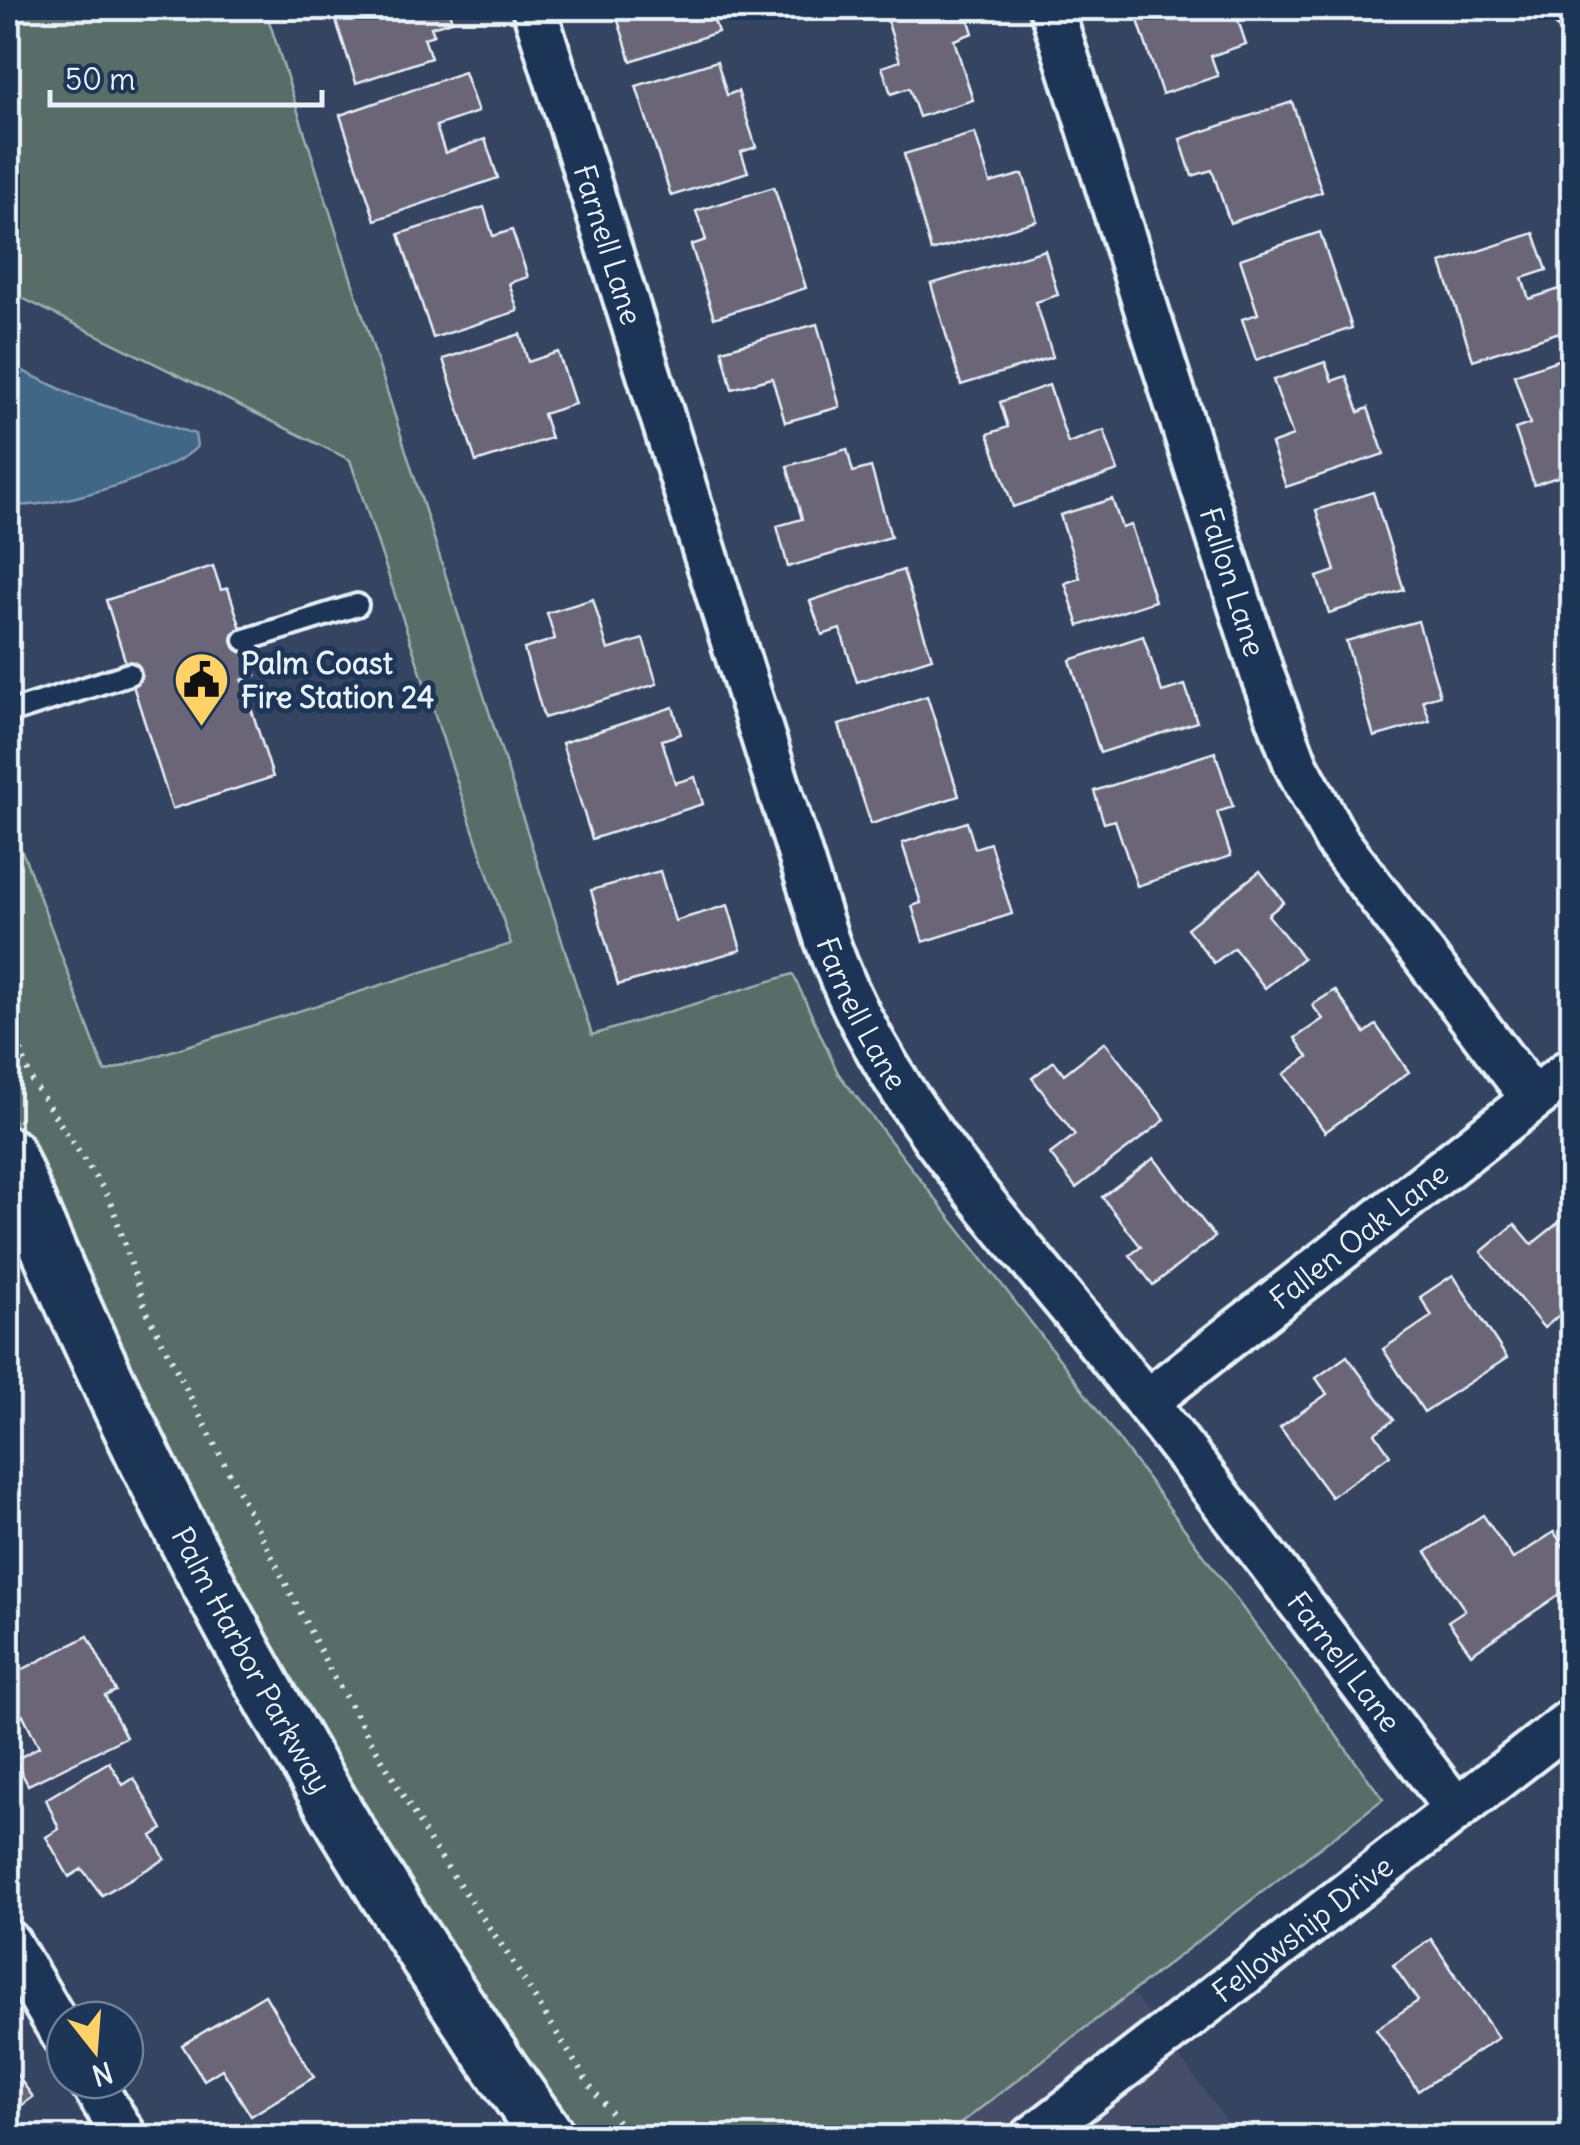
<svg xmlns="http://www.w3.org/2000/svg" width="1580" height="2145" viewBox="0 0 1580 2145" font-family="Delius,sans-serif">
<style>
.built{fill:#444e68}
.green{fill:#596d68;stroke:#a0afb0;stroke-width:2.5}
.water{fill:#3f6886;stroke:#839fb4;stroke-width:2.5}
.building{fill:#6a6678;stroke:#e8f1f8;stroke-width:2.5}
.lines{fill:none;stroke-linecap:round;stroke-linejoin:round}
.service-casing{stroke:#e8f1f8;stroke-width:28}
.minor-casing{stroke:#e8f1f8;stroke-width:50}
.tertiary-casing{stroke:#e8f1f8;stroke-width:60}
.path{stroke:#e8f1f8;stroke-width:6;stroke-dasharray:2.5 8;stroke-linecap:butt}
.service{stroke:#1d3557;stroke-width:20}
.minor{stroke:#1d3557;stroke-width:42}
.tertiary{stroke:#1d3557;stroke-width:52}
.labels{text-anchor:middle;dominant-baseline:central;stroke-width:10;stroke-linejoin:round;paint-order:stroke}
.street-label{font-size:30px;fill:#e8f1f8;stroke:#1d3557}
.poi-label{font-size:30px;font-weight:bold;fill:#e8f1f8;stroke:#1d3557;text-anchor:start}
</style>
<rect width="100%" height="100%" fill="#344461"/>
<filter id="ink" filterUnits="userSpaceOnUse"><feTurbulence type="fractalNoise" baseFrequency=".01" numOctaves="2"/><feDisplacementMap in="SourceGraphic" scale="20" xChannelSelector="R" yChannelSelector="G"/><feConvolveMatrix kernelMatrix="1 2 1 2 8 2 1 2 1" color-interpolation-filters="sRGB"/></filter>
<g filter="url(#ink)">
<!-- built -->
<polygon class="built" points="1132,1992 1238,2137 943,2138"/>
<!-- green -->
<polygon class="green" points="8,8 265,8 592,1035 793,974 838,1073 1064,1365 1383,1799 943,2137 572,2137 309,1729 168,1465 28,1154 8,1107 8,823 25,858 105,1072 511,944 350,460 8,291"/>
<!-- water -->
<path class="water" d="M 8,364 L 77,397 L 195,434 L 197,446 C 179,472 38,514 8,504 Z"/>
<!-- building -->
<g class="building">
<polygon points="332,8 448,8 452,21 431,27 434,35 424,38 431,58 356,83"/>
<polygon points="614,8 710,8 718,32 631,61"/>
<polygon points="925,8 965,8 973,33 954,40 973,100 919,117 909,88 891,94 882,67 900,61 887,20"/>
<polygon points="1134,8 1234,8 1246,44 1211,56 1218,76 1162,94"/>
<polygon points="717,61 727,95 738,91 756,147 741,152 748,172 671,196 636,86"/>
<polygon points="464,72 478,112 436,126 445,153 485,139 498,178 375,220 340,115"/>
<polygon points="1292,102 1322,192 1230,223 1212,170 1192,176 1180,139"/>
<polygon points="975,133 990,183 1023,174 1037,221 931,251 904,154"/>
<polygon points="774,187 806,288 714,318 691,245 706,240 696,211"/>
<polygon points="484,207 493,236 512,230 528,277 509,283 518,311 433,338 399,234"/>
<polygon points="1320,232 1352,328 1256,360 1242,319 1258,314 1240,259"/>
<polygon points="1534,233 1547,270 1522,278 1529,299 1572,285 1572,328 1473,360 1441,263"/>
<polygon points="1045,250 1058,295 1036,302 1053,357 961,385 931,284"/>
<polygon points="817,324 840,407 785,422 772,378 732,389 722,350"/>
<polygon points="520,334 528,362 558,352 575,404 543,414 551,438 476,462 443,359"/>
<polygon points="1572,355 1572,472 1534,485 1515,429 1530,424 1514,375"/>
<polygon points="1325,362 1332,381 1346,376 1359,412 1368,408 1384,454 1286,487 1271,444 1293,436 1273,380"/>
<polygon points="1049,385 1068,443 1104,430 1118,471 1013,507 988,434 1008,427 1000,402"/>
<polygon points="847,449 853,472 871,467 891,537 788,567 777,526 802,519 787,466"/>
<polygon points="1373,492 1404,590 1329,613 1317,577 1335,571 1316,510"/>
<polygon points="1112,499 1122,528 1131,525 1155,601 1079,626 1065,583 1080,578 1060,515"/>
<polygon points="213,566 221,590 228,588 256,675 242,680 273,777 172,809 106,600"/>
<polygon points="903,570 932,658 857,682 840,629 822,635 810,601"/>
<polygon points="593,599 608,650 643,639 657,684 544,718 524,649 555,639 547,613"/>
<polygon points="1418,621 1440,695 1423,700 1430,721 1374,737 1346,641"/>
<polygon points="1143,636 1162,692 1185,685 1197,722 1100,753 1070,660"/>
<polygon points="927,696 959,796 871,824 839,725"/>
<polygon points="673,707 681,734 662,740 675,783 695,777 703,804 592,839 562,743"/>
<polygon points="1215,752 1233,807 1217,812 1231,856 1137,886 1115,820 1104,823 1094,791"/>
<polygon points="967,822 975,848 990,843 1012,914 923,942 912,906 921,903 902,843"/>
<polygon points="660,871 675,921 728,905 741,950 618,985 591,890"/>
<polygon points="1260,871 1284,902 1268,915 1303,958 1265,988 1234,948 1214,963 1187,928"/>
<polygon points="1335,990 1365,1033 1376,1025 1409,1072 1325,1132 1284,1074 1308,1057 1295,1038 1323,1019 1312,1005"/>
<polygon points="1105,1042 1165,1120 1076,1188 1050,1154 1075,1135 1032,1078 1054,1061 1064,1074"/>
<polygon points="1154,1158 1215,1237 1153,1285 1130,1255 1141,1247 1102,1197"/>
<polygon points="1568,1215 1572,1220 1572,1305 1544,1328 1481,1252 1515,1224 1532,1244"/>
<polygon points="1453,1275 1507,1358 1424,1412 1383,1349 1432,1316 1420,1297"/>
<polygon points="1347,1356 1394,1420 1375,1433 1390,1455 1331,1497 1280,1427 1327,1394 1316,1378"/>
<polygon points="1483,1515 1513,1559 1554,1532 1572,1559 1572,1586 1471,1654 1448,1621 1465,1610 1426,1552"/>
<polygon points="88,1636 116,1691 105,1696 126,1737 28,1785 15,1760 39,1747 23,1715 8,1723 8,1677"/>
<polygon points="109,1762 123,1785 134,1778 163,1829 152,1836 165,1859 102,1895 82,1869 69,1877 46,1837 59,1829 46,1799"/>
<polygon points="1431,1939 1498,2038 1418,2091 1376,2029 1418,2001 1393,1965"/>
<polygon points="265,1995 314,2077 251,2116 222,2069 204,2080 182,2045"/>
<polygon points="8,2063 33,2097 8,2115"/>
</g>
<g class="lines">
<defs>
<g id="service">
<polyline points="245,640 357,605"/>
<polyline points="8,713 129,674"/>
</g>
<g id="minor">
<path id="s1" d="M 534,8 L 827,941 C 884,1103 1011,1231 1116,1364 C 1232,1510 1343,1661 1456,1809"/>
<path id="s2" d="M 1051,8 L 1263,677 L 1296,765 L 1337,841 L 1533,1099"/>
<polyline points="1572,8 1572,9"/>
<path id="s3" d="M 1146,1402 L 1572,1069"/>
<polyline points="8,1942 65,2038"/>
<polyline points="90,2080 126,2138"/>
<path id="s4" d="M 1032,2138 L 1572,1720"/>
</g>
<g id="tertiary">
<path id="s5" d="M 8,1154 C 150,1500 332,1833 549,2138"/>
</g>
</defs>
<!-- service casing -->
<use href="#service" class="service-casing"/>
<!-- minor casing -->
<use href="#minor" class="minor-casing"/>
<!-- tertiary casing -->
<use href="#tertiary" class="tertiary-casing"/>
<!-- path -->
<polyline class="path" points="8,1010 30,1078 110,1199 146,1310 332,1674 432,1845 505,1950 588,2083 630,2138"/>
<!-- service -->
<use href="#service" class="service"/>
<!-- minor -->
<use href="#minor" class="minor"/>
<!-- tertiary -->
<use href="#tertiary" class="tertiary"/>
</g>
</g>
<!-- icons -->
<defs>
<symbol id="civic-pin" viewBox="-11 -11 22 30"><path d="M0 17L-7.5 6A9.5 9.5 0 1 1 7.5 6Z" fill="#ffd166" stroke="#1d3557"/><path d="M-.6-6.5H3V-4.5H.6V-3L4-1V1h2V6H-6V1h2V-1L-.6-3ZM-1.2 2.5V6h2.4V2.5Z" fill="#111"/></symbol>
</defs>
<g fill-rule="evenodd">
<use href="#civic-pin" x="170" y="648" width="63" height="86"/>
</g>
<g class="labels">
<!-- street labels -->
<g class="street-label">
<text stroke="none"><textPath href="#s1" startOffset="248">Farnell Lane</textPath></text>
<text stroke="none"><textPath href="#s2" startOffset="602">Fallon Lane</textPath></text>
<text stroke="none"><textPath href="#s1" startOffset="1058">Farnell Lane</textPath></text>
<text stroke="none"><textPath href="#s3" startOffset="270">Fallen Oak Lane</textPath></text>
<text stroke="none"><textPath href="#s5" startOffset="562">Palm Harbor Parkway</textPath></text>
<text stroke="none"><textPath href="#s1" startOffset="1868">Farnell Lane</textPath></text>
<text stroke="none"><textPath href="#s4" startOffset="342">Fellowship Drive</textPath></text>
</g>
<!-- poi labels -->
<g class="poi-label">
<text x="241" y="663">Palm Coast<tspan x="241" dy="34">Fire Station 24</tspan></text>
</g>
</g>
<!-- margin -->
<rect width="1580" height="2145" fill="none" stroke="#1d3557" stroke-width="40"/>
<rect x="20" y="20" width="1540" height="2105" fill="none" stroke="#e8f1f8" stroke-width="4" filter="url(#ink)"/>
<!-- north arrow -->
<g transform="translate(95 2050) rotate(163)"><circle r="48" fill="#1d3557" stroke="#6e8097" stroke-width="2.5"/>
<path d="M0-8L18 38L0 25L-18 38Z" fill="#ffd166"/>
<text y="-15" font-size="28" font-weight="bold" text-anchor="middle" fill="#e8f1f8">N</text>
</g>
<!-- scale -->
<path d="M50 90v15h272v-15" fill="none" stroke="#e8f1f8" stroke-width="5"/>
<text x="65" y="90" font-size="30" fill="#e8f1f8" stroke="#1d3557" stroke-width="8" paint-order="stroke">50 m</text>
</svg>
